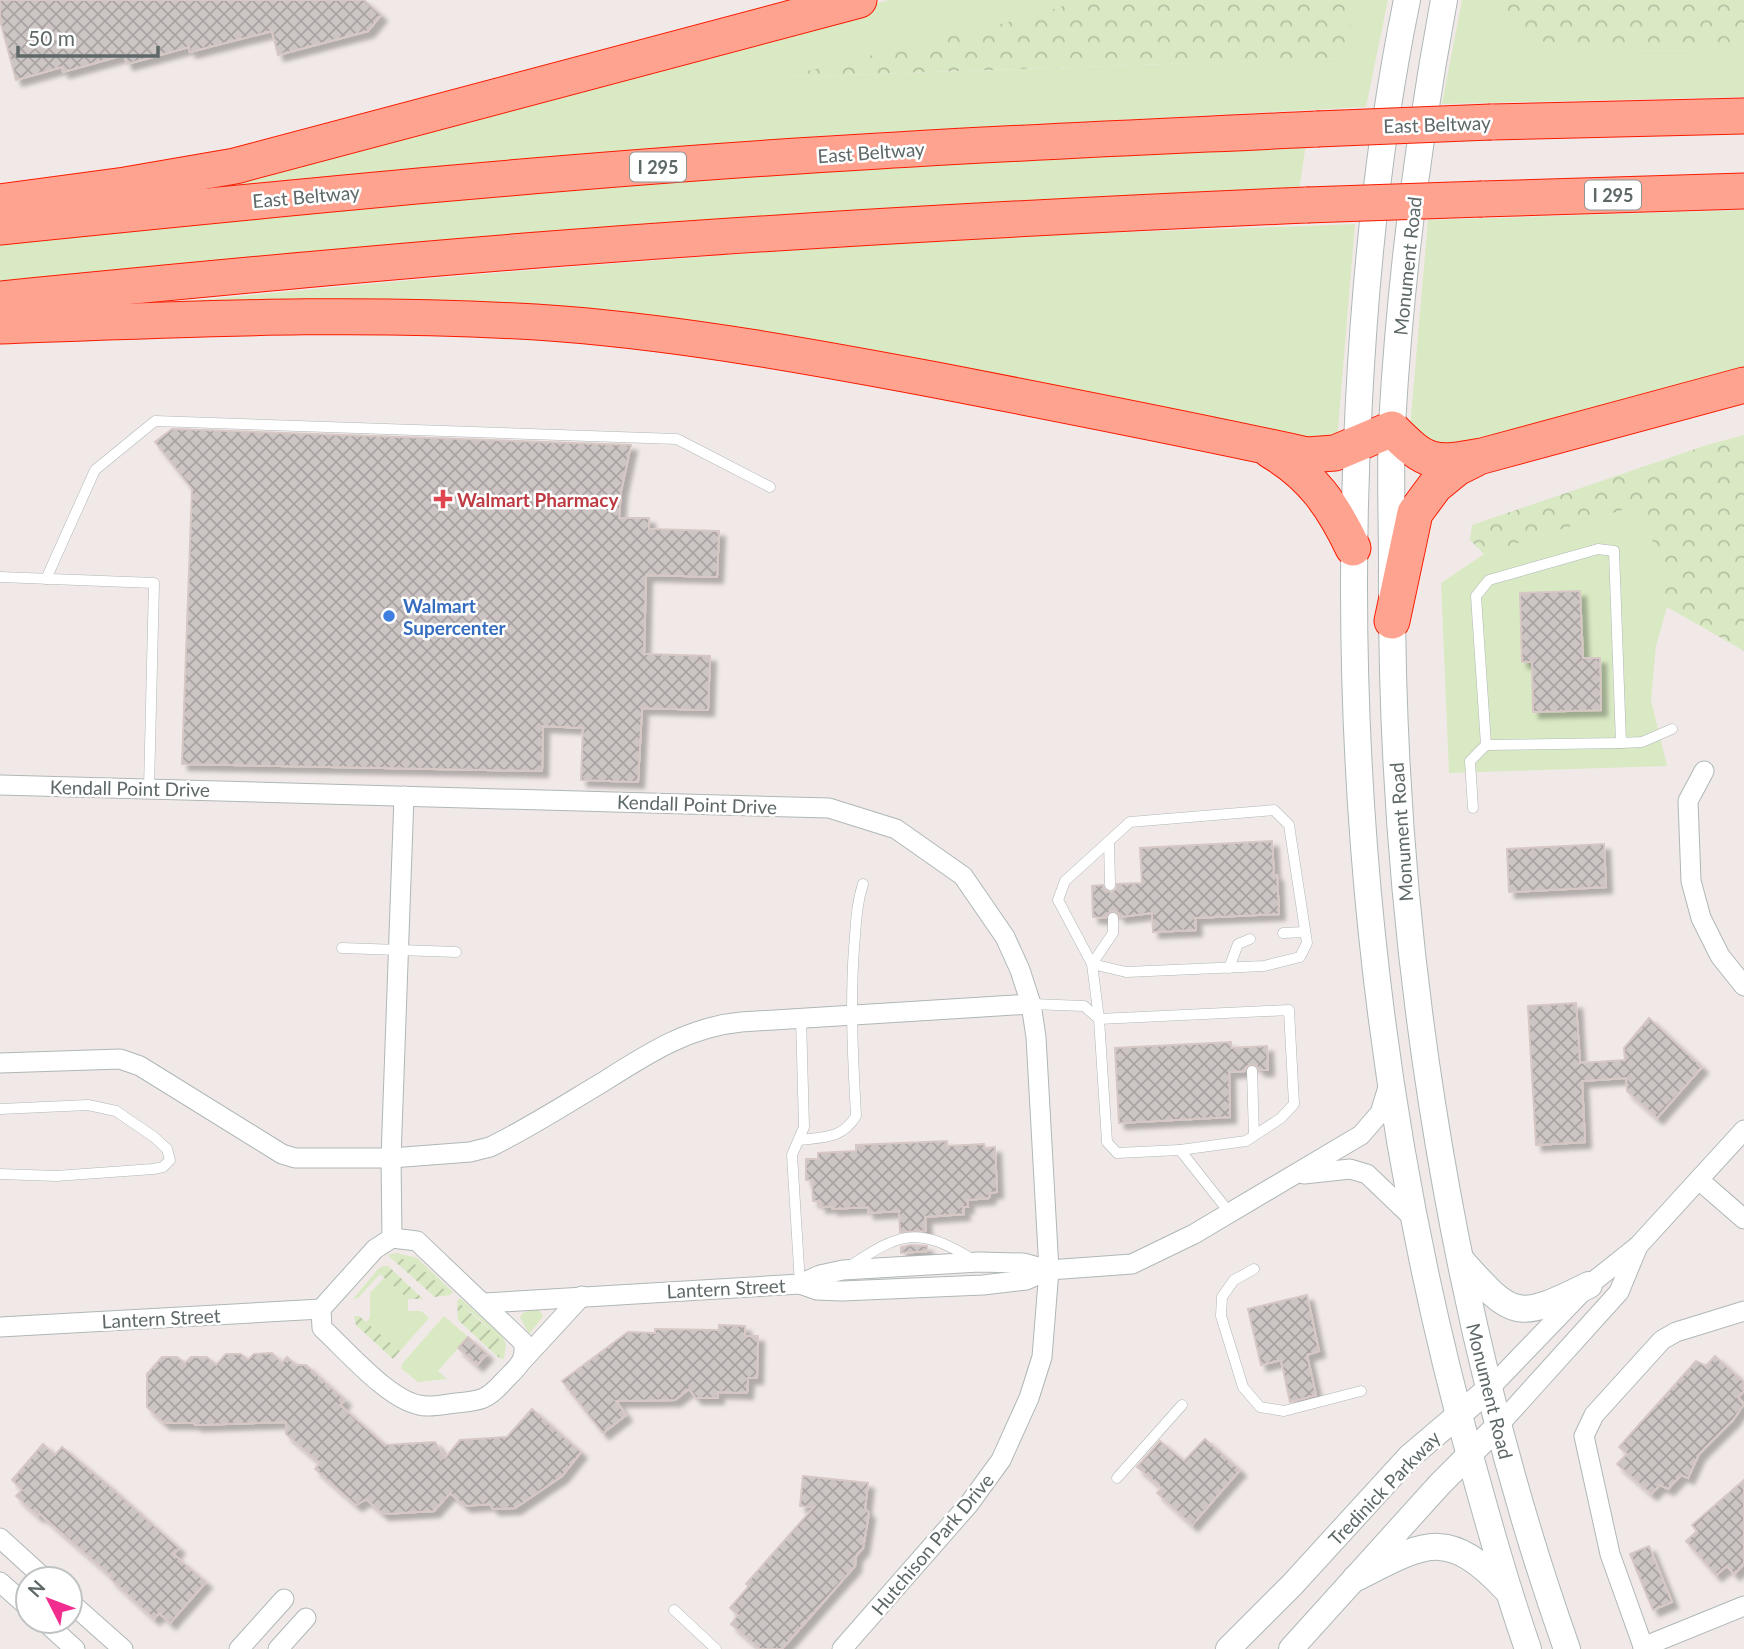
<svg xmlns="http://www.w3.org/2000/svg" width="1744" height="1649" viewBox="0 0 1744 1649" font-family="Lato,sans-serif">
<style>
.grass{fill:#d9e9c3}
.forest{fill:url(#forest-crowns)}
.garden{fill:url(#garden-furrows)}
.building{fill:url(#building-cross-hatch);stroke:#d7c7c5;stroke-width:2;filter:url(#shadow)}
.lines{fill:none;stroke-linecap:round;stroke-linejoin:round}
.service-casing{stroke:#afb7b7;stroke-width:11}
.minor-casing{stroke:#afb7b7;stroke-width:21}
.tertiary-casing{stroke:#afb7b7;stroke-width:26}
.secondary-casing{stroke:#aeb8b8;stroke-width:28}
.motorway-casing{stroke:#f91b00;stroke-width:37}
.service{stroke:#fff;stroke-width:10}
.minor{stroke:#fff;stroke-width:19}
.tertiary{stroke:#fff;stroke-width:24}
.secondary{stroke:#fff;stroke-width:26}
.motorway{stroke:#ffa391;stroke-width:35}
.motorway-bridge-casing{stroke:#f91b00;stroke-width:37;stroke-linecap:butt}
.motorway-bridge{stroke:#ffa391;stroke-width:35}
.health-dot{fill:#e0444e;stroke:#fff;stroke-width:2.5}
.shop-dot{fill:#3f7fe0;stroke:#fff;stroke-width:2.5}
.labels{text-anchor:middle;dominant-baseline:central;stroke-width:5;stroke-linejoin:round;paint-order:stroke}
.shield{fill:#fff;stroke:#8e9595;stroke-width:2}
.shield-label{font-size:18px;font-weight:bold;fill:#5e6868}
.street-label{font-size:19px;fill:#5e6868;stroke:#fff}
.health-label{font-size:19px;font-weight:bold;fill:#be3a42;stroke:#fff;text-anchor:start}
.shop-label{font-size:19px;font-weight:bold;fill:#366cbe;stroke:#fff;text-anchor:start}
</style>
<defs>
<pattern id="forest-crowns" width="20" height="18" patternUnits="userSpaceOnUse" patternTransform="scale(1.75)"><rect width="20" height="18" fill="#d9e9c3"/><path d="M2 6a3 3 0 1 1 6 0M12 15a3 3 0 1 1 6 0" fill="none" stroke="#b3c1a2"/></pattern>
<pattern id="garden-furrows" width="10" height="10" patternUnits="userSpaceOnUse" patternTransform="scale(1.75)"><rect width="10" height="10" fill="#d9e9c3"/><path d="M-1 1l2-2M0 10L10 0M9 11l2-2" fill="none" stroke="#b3c1a2"/></pattern>
<pattern id="building-cross-hatch" width="8" height="8" patternUnits="userSpaceOnUse" patternTransform="scale(1.75)"><rect width="8" height="8" fill="#ccc5c4"/><path d="M0 0l8 8M0 8l8-8" fill="none" stroke="#a9a4a3"/></pattern>
<filter id="shadow"><feDropShadow dx="6" dy="6" stdDeviation="2" flood-color="#0004"/></filter>
</defs>
<rect width="100%" height="100%" fill="#f1e9e7"/>
<!-- grass -->
<g class="grass">
<polygon points="889,0 1082,0 1025,18 788,77 1344,58 1355,0 1388,0 1366,107 834,135 315,177 191,190"/>
<polygon points="1462,0 1496,0 1523,36 1578,51 1744,50 1744,97 1442,104"/>
<polygon points="1306,144 1299,190 0,287 0,239 652,177"/>
<polygon points="1744,210 1744,377 1440,451 1410,428 1428,220"/>
<path d="M 1355,224 L 1337,441 L 1329,445 L 895,367 L 132,307 C 422,277 713,254 1004,237 C 1121,231 1238,229 1355,224 Z"/>
<polygon points="1644,503 1667,607 1656,646 1651,700 1667,766 1449,773 1441,583 1484,554"/>
<path d="M 397,1253 L 417,1258 L 453,1292 L 450,1295 C 432,1279 417,1257 391,1258 L 388,1255 Z"/>
<polygon points="384,1278 408,1299 408,1311 421,1311 429,1318 400,1351 366,1322 370,1318 370,1293"/>
<path d="M 460,1298 L 502,1336 L 506,1344 L 504,1359 L 499,1358 C 505,1333 473,1315 457,1301 Z"/>
<polygon points="538,1309 543,1315 542,1318 529,1334 520,1317 524,1312"/>
<polygon points="444,1316 468,1337 438,1371 447,1379 418,1382 401,1368 402,1364"/>
</g>
<!-- forest -->
<g class="forest">
<polygon points="1082,0 1355,0 1345,58 783,77 1025,18"/>
<polygon points="1496,0 1744,0 1744,50 1578,51 1523,36"/>
<polygon points="1744,435 1744,651 1667,607 1644,503 1484,554 1470,540 1472,525 1707,445"/>
</g>
<!-- garden -->
<g class="garden">
<path d="M 391,1258 C 417,1257 432,1279 450,1295 L 435,1297 Z"/>
<polygon points="384,1266 388,1266 423,1299 408,1299 380,1274 358,1298 353,1299 379,1268"/>
<polygon points="457,1301 498,1337 501,1345 499,1358 458,1320"/>
<polygon points="354,1316 359,1316 400,1351 393,1359 356,1325"/>
</g>
<!-- building -->
<g class="building">
<polygon points="0,0 364,0 381,15 368,31 278,55 272,31 190,52 189,47 127,64 124,55 63,72 62,67 16,80 0,20"/>
<polygon points="172,429 631,445 621,491 619,518 649,518 649,529 719,531 717,577 646,575 644,654 710,656 708,710 642,708 638,782 581,780 583,728 543,726 542,771 182,764 192,489 155,442"/>
<polygon points="1580,591 1583,658 1600,658 1601,710 1533,712 1532,662 1522,662 1520,593"/>
<polygon points="1272,841 1274,876 1277,875 1279,914 1195,918 1196,930 1153,932 1152,913 1120,917 1117,912 1112,911 1107,914 1106,918 1093,917 1092,886 1103,885 1106,891 1111,892 1116,889 1117,884 1142,883 1140,848"/>
<polygon points="1604,844 1606,887 1509,892 1507,849"/>
<polygon points="1576,1003 1580,1063 1625,1060 1624,1048 1649,1018 1702,1067 1657,1118 1627,1091 1626,1078 1582,1081 1585,1142 1536,1145 1528,1006"/>
<polygon points="1231,1042 1231,1048 1267,1046 1268,1070 1259,1070 1256,1065 1251,1064 1246,1067 1245,1071 1229,1072 1230,1117 1119,1123 1115,1048"/>
<polygon points="947,1141 947,1146 984,1144 985,1148 995,1147 997,1192 990,1193 989,1198 967,1200 968,1207 963,1207 964,1214 925,1217 926,1231 900,1232 899,1211 868,1213 868,1207 832,1209 832,1206 820,1207 820,1201 813,1201 812,1180 806,1180 806,1159 818,1159 818,1153 856,1151 856,1145"/>
<polygon points="911,1245 927,1246 927,1251 901,1253 901,1247"/>
<polygon points="1307,1295 1319,1351 1307,1355 1316,1395 1290,1402 1281,1360 1261,1365 1248,1309"/>
<polygon points="719,1325 745,1326 745,1336 758,1336 757,1378 748,1378 747,1393 718,1392 718,1398 696,1398 689,1389 675,1400 616,1401 626,1415 603,1433 562,1381 628,1332 655,1333 655,1329 719,1330"/>
<polygon points="468,1337 487,1354 477,1365 458,1348"/>
<polygon points="272,1353 282,1363 287,1357 296,1365 306,1365 345,1400 340,1405 385,1445 435,1442 445,1458 460,1440 507,1437 532,1409 581,1452 562,1476 515,1508 493,1509 490,1504 465,1506 450,1493 434,1511 383,1514 366,1499 356,1505 315,1469 320,1463 286,1434 286,1422 196,1425 193,1423 164,1423 147,1407 147,1374 162,1357 177,1357 185,1363 191,1357 207,1357 216,1365 226,1354 241,1354 248,1360 254,1354"/>
<polygon points="1715,1356 1744,1382 1744,1391 1738,1397 1744,1404 1733,1420 1699,1454 1688,1478 1681,1475 1668,1489 1660,1485 1651,1494 1617,1464 1627,1454 1619,1447 1696,1361 1706,1366"/>
<polygon points="1205,1439 1240,1470 1192,1525 1157,1493 1162,1488 1137,1467 1160,1441 1184,1461"/>
<polygon points="43,1444 55,1455 62,1447 108,1485 179,1548 173,1554 206,1582 170,1623 159,1613 154,1619 110,1578 111,1576 39,1513 38,1516 16,1496 22,1490 12,1480"/>
<polygon points="803,1476 868,1483 865,1509 869,1513 863,1548 856,1556 855,1566 782,1649 760,1649 731,1624 738,1615 730,1608 749,1586 746,1584 814,1507 800,1506"/>
<polygon points="1744,1480 1744,1564 1734,1574 1727,1566 1716,1575 1686,1541 1697,1531 1692,1525"/>
<polygon points="1649,1546 1672,1602 1653,1610 1630,1554"/>
</g>
<g class="lines">
<defs>
<g id="service">
<polyline points="0,577 154,583 149,788"/>
<polyline points="46,579 95,470 155,421 677,439 770,487"/>
<polyline points="1486,745 1621,743"/>
<polyline points="1473,808 1470,761 1486,745 1476,596 1489,580 1598,549 1614,551 1621,743 1642,742 1672,729"/>
<polyline points="1109,841 1110,885"/>
<polyline points="1113,918 1113,933 1092,964 1126,972 1264,966 1300,957 1307,943 1289,825 1274,810 1130,822 1065,881 1058,900 1092,964 1099,1019 1289,1010 1294,1104 1281,1118 1246,1141 1180,1150"/>
<polyline points="1283,933 1305,932"/>
<polyline points="342,948 456,952"/>
<polyline points="1229,968 1238,944 1250,939"/>
<polyline points="1031,1004 1084,1006 1099,1019 1107,1142 1117,1153 1180,1150 1229,1212"/>
<polyline points="1252,1071 1254,1135"/>
<polyline points="0,1109 88,1105 116,1111 154,1137 167,1149 170,1160 163,1167 153,1169 56,1176 0,1174"/>
<path d="M 799,1140 C 824,1137 842,1139 856,1116 C 853,1060 850,1004 854,948 C 856,926 856,905 863,884"/>
<path d="M 850,1266 C 901,1232 918,1226 972,1259"/>
<polyline points="1254,1269 1234,1280 1222,1297 1221,1316 1243,1387 1260,1407 1284,1411 1361,1391"/>
<polyline points="800,1284 792,1155 804,1127 801,1018"/>
<polyline points="1117,1478 1182,1405"/>
<polyline points="674,1610 716,1649"/>
</g>
<g id="minor">
<polyline points="1704,771 1688,801 1691,881 1701,918 1720,956 1744,986"/>
<polyline points="0,785 829,808 896,829 963,876 1005,937 1020,970 1031,1004 1036,1037 1049,1270 1042,1357 1029,1398 1001,1460 969,1504 842,1649"/>
<path d="M 0,1063 L 120,1059 L 140,1066 L 282,1154 L 295,1158 L 391,1158 L 470,1152 L 490,1147 C 529,1128 566,1104 603,1082 C 647,1054 688,1027 741,1022 L 1031,1004"/>
<polyline points="1304,1174 1350,1169 1367,1174 1414,1219"/>
<polyline points="1699,1180 1744,1219"/>
<path d="M 392,1238 L 417,1241 L 523,1342 C 528,1361 516,1368 503,1382 C 487,1400 480,1401 456,1403 C 445,1404 430,1408 419,1405 C 388,1399 346,1350 322,1328 L 321,1309 L 375,1249 Z"/>
<polyline points="392,1238 391,1158 404,796"/>
<polyline points="800,1284 817,1290 842,1291 983,1285 1026,1280 1049,1270 1132,1264 1194,1234 1361,1135 1380,1113 1389,1084"/>
<polyline points="485,1303 800,1284 820,1275 843,1270 979,1262 1023,1263 1049,1270"/>
<polyline points="0,1327 321,1309"/>
<polyline points="523,1360 582,1296"/>
<polyline points="1489,1389 1589,1285 1638,1246 1744,1130"/>
<polyline points="1498,1426 1619,1292 1638,1246"/>
<polyline points="0,1538 45,1579"/>
<polyline points="0,1582 28,1607"/>
<polyline points="70,1602 123,1649"/>
<polyline points="44,1621 75,1649"/>
<polyline points="1643,1647 1744,1606"/>
<polyline points="239,1649 284,1599"/>
<polyline points="278,1649 306,1618"/>
<polyline points="1644,1649 1610,1554 1584,1436 1594,1415 1662,1340 1676,1332 1744,1311"/>
</g>
<g id="tertiary">
<polyline points="1228,1649 1292,1585 1409,1457 1489,1389"/>
<polyline points="1291,1649 1440,1484 1498,1426"/>
</g>
<g id="secondary">
<path d="M 1407,0 C 1380,131 1366,266 1359,400 C 1340,755 1375,1113 1470,1456 C 1488,1521 1506,1586 1528,1649"/>
<path d="M 1444,0 C 1418,140 1400,283 1392,425 C 1390,472 1392,520 1392,568 C 1391,748 1404,925 1432,1103 C 1461,1289 1504,1472 1567,1649"/>
<path d="M 1461,1260 C 1514,1320 1518,1320 1589,1285"/>
<path d="M 1356,1578 C 1425,1543 1447,1526 1507,1590"/>
</g>
<g id="motorway">
<polyline points="1491,122 1744,116"/>
<polyline points="1482,199 1744,191"/>
<polyline points="0,202 125,185 235,166 859,0"/>
<path d="M 0,227 C 293,197 586,168 879,151 C 1025,142 1171,136 1317,129"/>
<path d="M 0,299 C 205,279 411,259 617,244 C 847,227 1077,215 1307,205"/>
<path d="M 0,326 C 188,319 375,310 563,324 C 688,334 813,357 936,380 C 1060,404 1184,428 1307,455 L 1335,453 L 1392,429 C 1426,464 1434,465 1482,456 L 1744,385"/>
<path d="M 1271,451 C 1312,475 1333,506 1353,548"/>
<polyline points="1392,621 1415,513 1435,486 1457,468 1475,459"/>
</g>
</defs>
<!-- service casing -->
<use href="#service" class="service-casing"/>
<!-- minor casing -->
<use href="#minor" class="minor-casing"/>
<!-- tertiary casing -->
<use href="#tertiary" class="tertiary-casing"/>
<!-- secondary casing -->
<use href="#secondary" class="secondary-casing"/>
<!-- motorway casing -->
<use href="#motorway" class="motorway-casing"/>
<!-- service -->
<use href="#service" class="service"/>
<!-- minor -->
<use href="#minor" class="minor"/>
<!-- tertiary -->
<use href="#tertiary" class="tertiary"/>
<!-- secondary -->
<use href="#secondary" class="secondary"/>
<!-- motorway -->
<use href="#motorway" class="motorway"/>
<defs>
<g id="motorway-bridge">
<polyline points="1317,129 1491,122"/>
<polyline points="1307,205 1482,199"/>
</g>
</defs>
<!-- motorway-bridge casing -->
<use href="#motorway-bridge" class="motorway-bridge-casing"/>
<!-- motorway-bridge -->
<use href="#motorway-bridge" class="motorway-bridge"/>
</g>
<!-- markers -->
<path class="health-dot" d="M439.5 488.5h7v7h7v7h-7v7h-7v-7h-7v-7h7z"/>
<circle class="shop-dot" cx="389" cy="616" r="7"/>
<g class="labels">
<!-- shield labels -->
<g class="shield">
<rect x="630" y="152.5" width="56" height="29" rx="5"/>
<rect x="1585" y="180.5" width="56" height="29" rx="5"/>
</g>
<g class="shield-label">
<text x="658" y="167">I 295</text>
<text x="1613" y="195">I 295</text>
</g>
<!-- street labels -->
<g class="street-label">
<text transform="translate(1437 124) rotate(-2)">East Beltway</text>
<text transform="translate(871 152) rotate(-4)">East Beltway</text>
<text transform="translate(306 196) rotate(-5)">East Beltway</text>
<text transform="translate(1407 266) rotate(-84)">Monument Road</text>
<text transform="translate(130 788) rotate(1)">Kendall Point Drive</text>
<text transform="translate(697 804) rotate(2)">Kendall Point Drive</text>
<text transform="translate(1401 832) rotate(-94)">Monument Road</text>
<text transform="translate(726 1288) rotate(-3)">Lantern Street</text>
<text transform="translate(161 1318) rotate(-3)">Lantern Street</text>
<text transform="translate(1490 1391) rotate(76)">Monument Road</text>
<text transform="translate(1384 1488) rotate(-46)">Tredinick Parkway</text>
<text transform="translate(932 1544) rotate(-50)">Hutchison Park Drive</text>
</g>
<!-- health labels -->
<g class="health-label">
<text x="457" y="499">Walmart Pharmacy</text>
</g>
<!-- shop labels -->
<g class="shop-label">
<text x="403" y="605">Walmart<tspan x="403" dy="22">Supercenter</tspan></text>
</g>
</g>
<!-- north arrow -->
<g transform="translate(49 1600) rotate(312)"><circle r="33" fill="#ffffff" stroke="#bfc3c3" stroke-width="2"/>
<path d="M0-5L12 26L0 18L-12 26Z" fill="#f22d90"/>
<text y="-10" font-size="19" font-weight="bold" text-anchor="middle" fill="#5e6868">N</text>
</g>
<!-- scale -->
<path d="M18 46v10h140v-10" fill="none" stroke="#5e6868" stroke-width="3.5"/>
<text x="28" y="46" font-size="21" fill="#5e6868" stroke="#ffffff" stroke-width="5" paint-order="stroke">50 m</text>
</svg>
